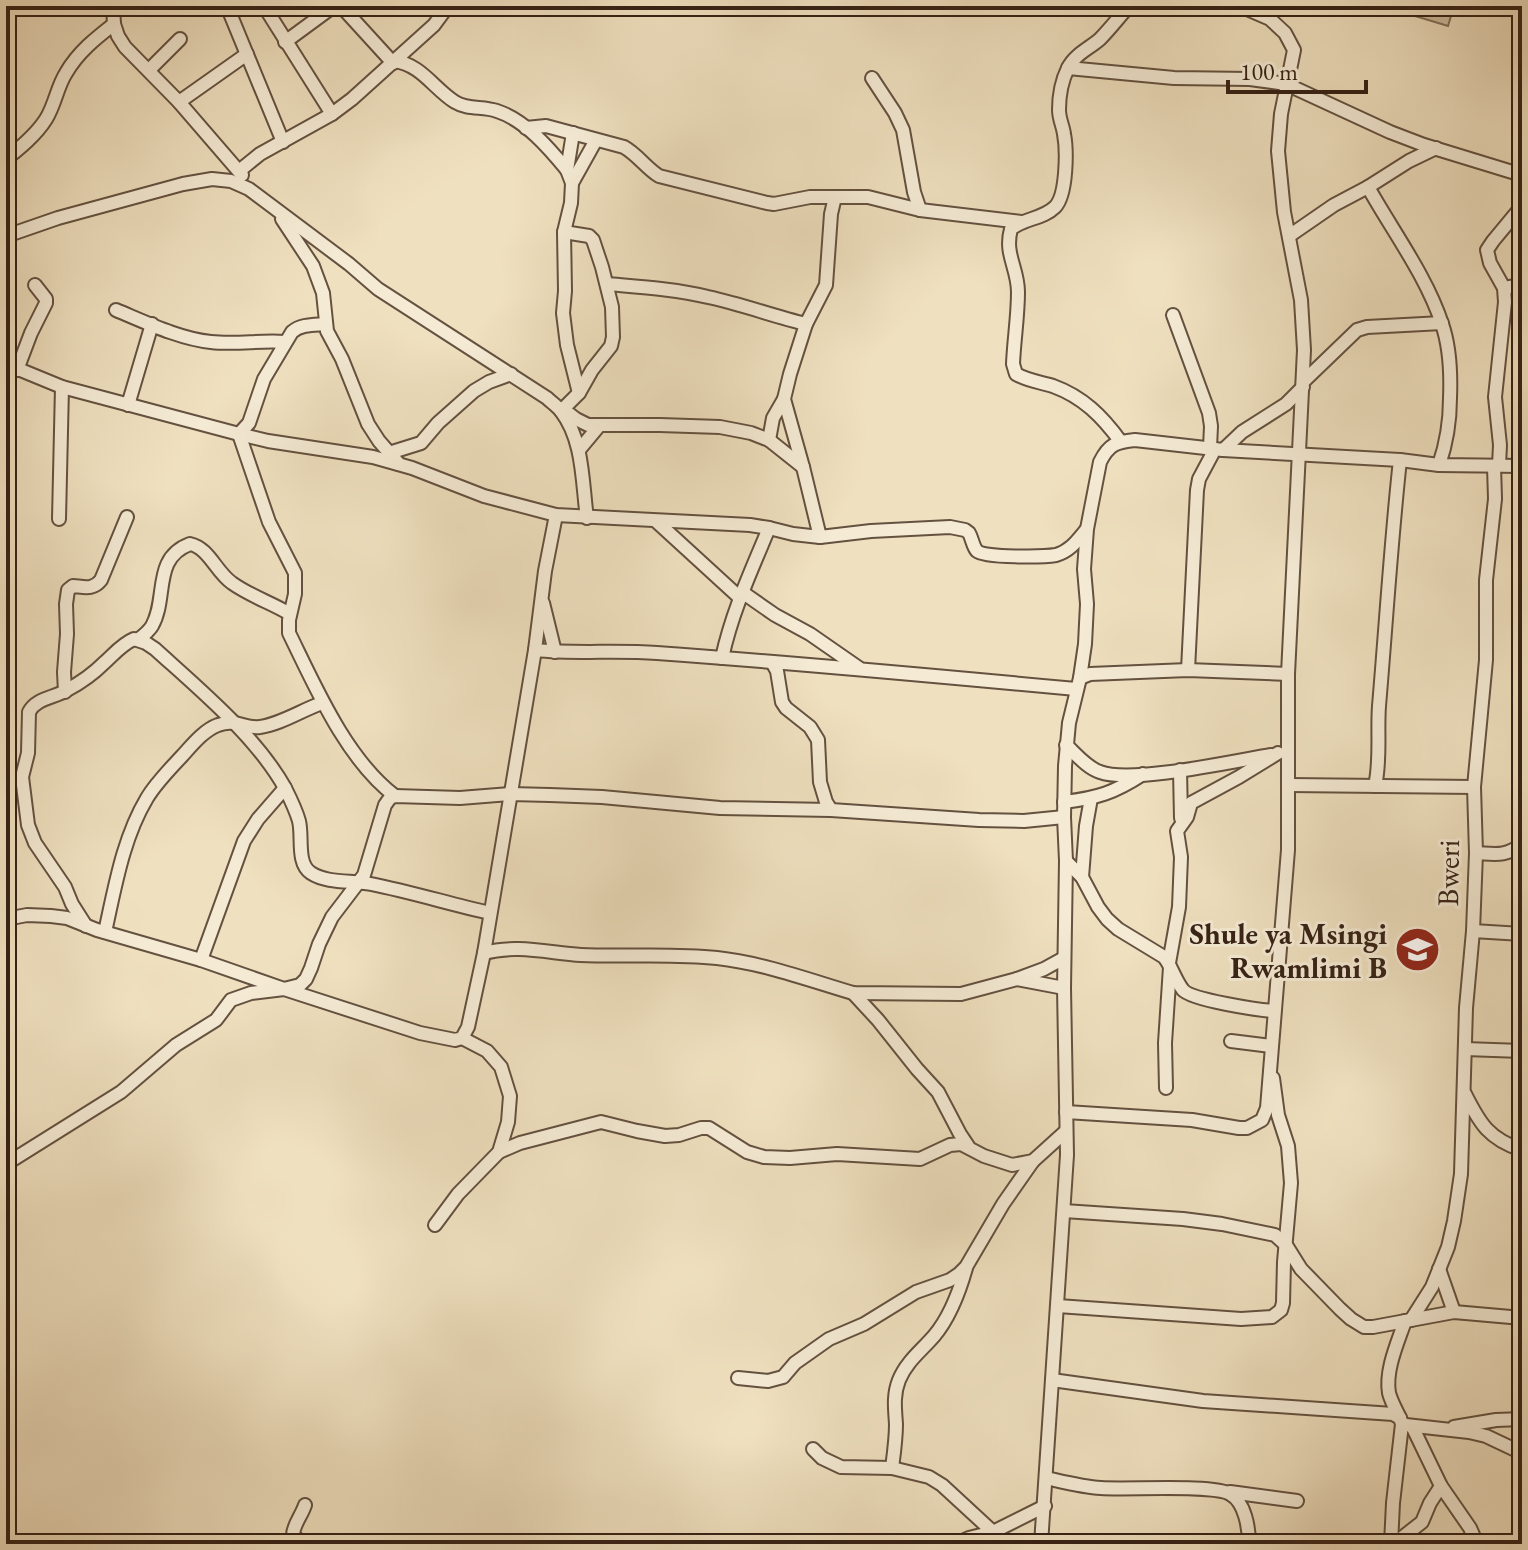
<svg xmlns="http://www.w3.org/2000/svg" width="1528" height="1550" viewBox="0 0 1528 1550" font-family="'EB Garamond',serif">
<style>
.green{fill:#cfc0a2;stroke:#82705c;stroke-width:2}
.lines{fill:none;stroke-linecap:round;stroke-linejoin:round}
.minor-casing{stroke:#645140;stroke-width:16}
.minor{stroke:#f5ebd5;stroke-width:12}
.labels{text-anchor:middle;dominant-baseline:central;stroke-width:6;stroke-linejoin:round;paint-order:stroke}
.street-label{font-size:30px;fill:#352115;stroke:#f5ebd5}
.poi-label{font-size:30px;font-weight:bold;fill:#352115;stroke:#f5ebd5;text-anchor:end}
</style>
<rect width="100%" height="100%" fill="#efe0bf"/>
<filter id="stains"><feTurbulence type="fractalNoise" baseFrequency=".0025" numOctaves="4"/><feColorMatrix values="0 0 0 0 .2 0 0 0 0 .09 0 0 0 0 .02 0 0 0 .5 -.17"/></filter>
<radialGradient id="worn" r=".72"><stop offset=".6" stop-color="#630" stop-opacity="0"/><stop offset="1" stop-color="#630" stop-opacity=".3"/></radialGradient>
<!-- green -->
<polygon class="green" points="1382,6 1454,6 1448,26"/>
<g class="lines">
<defs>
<g id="minor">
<polyline points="113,6 114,24 118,36 125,47 179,102 242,175"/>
<polyline points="227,6 283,142"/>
<polyline points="264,6 332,114"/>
<polyline points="341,6 393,63"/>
<polyline points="285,42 334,6"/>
<path d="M 394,61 C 421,64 434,89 455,102 C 468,110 483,106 497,111 C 525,120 549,148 567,170"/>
<polyline points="1068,68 1174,78 1250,79 1286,84 1390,132 1424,145 1522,175"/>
<polyline points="149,70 180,39"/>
<polyline points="872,78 895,113 903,130 914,192 920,210"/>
<polyline points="179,102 247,54"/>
<path d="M 526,128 L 546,126 L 624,147 C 638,155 646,168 659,176 L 767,203 L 774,204 L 810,197 L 868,197 L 920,210 L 1021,222"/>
<polyline points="573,133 567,170 572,183 571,203 564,232 565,291 563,313 567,345 579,393"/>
<path d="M 6,159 C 20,148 36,135 46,119 C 55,105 57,87 66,73 C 78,52 96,38 114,24"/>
<polyline points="239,171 260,154 332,114 352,99 434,25 448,6"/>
<polyline points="572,183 596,140"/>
<path d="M 1368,187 C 1392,230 1427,277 1442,324 C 1450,347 1451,373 1450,398 C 1450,421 1447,442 1439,465"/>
<polyline points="282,219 313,266 323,293 327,331 342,359 368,424 379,441 399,464"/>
<path d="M 6,236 L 58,218 L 183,184 L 212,179 L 231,181 L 249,189 L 349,264 L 378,289 L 547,398 C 551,402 557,406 561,411 C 584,441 582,483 587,518"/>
<polyline points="1289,236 1334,205 1368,187 1409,161 1436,148"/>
<path d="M 607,284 C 641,287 675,289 708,297 C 741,304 773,316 806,324"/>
<polyline points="1504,288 1522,285"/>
<path d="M 116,310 C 145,322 180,339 211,342 C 236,345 260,340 285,342"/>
<polyline points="1173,315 1209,413 1211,426 1210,448"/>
<path d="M 326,324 C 314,325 301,324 292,332 L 264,379 L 249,423 L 239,434 L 269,522 L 295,573 L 295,594 L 289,620 L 289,633 C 315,686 346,759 395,796"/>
<path d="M 6,364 L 62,387 L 239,434 L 268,441 L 373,457 L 412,468 L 484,496 L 556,515 L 750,525 L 769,528 L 793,534 L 820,537 L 871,531 L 950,527 L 965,530 L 969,533 C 972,538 973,547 977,551 C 985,558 1044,557 1056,555 C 1070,551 1077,541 1086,530"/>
<polyline points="17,370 31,333 46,303 46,299 35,285"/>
<polyline points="1303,382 1357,330 1367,327 1442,323"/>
<polyline points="128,405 152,324"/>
<polyline points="563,409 576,419 588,425 660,425 720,427 751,433 769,440 803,467"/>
<polyline points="561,411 579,393 592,370 611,346 613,337 612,307 602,267 593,240 589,236 564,232"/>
<polyline points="769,440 773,418 784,399"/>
<path d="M 1121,442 C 1102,416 1083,397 1053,386 C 1040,382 1028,381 1016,374 L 1013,364 C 1014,340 1018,316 1018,292 C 1018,268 1004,254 1011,229 C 1024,218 1043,219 1055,207 C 1067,195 1067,150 1064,134 C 1063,126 1059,119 1059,110 C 1059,96 1062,80 1068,68 C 1075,54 1090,48 1100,39 C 1110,29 1119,17 1129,6"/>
<polyline points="579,450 599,426"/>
<polyline points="1223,450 1242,432 1286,404 1303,387"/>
<polyline points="389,453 421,443 438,423 474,391 489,382 511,374"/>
<polyline points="1499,465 1500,445 1495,397 1505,302 1504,288 1490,263 1487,250 1493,241 1522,206"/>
<polyline points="59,519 62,387"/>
<polyline points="656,521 739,597"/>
<polyline points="820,537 803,467 784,399 790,374 806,324 826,285 831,214 835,197"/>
<polyline points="742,592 775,615 810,634 859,668"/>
<polyline points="543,603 555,652"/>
<path d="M 139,639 C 144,635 149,631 152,626 C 168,598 152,558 190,544 C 209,548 216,572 232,583 C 250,596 272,603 290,614"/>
<path d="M 535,650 C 575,654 616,650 657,653 C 797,663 937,676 1076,689"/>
<path d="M 722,658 C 732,612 751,571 769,528"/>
<polyline points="772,662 777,671 782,702 786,708 810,727 818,740 820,782 826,802 831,810"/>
<polyline points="1188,670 1197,490 1199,479 1215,449"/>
<polyline points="1080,678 1090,674 1188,670 1288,674"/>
<path d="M 65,692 L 64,672 L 67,634 L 66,604 L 68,590 L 73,586 C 85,587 93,590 101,580 L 127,517"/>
<path d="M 1066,745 C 1076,754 1087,768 1100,772 C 1131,784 1235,761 1271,755"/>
<polyline points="1180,770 1181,818"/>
<polyline points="1289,785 1474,787"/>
<path d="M 1375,786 C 1381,760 1377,733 1379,706 C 1386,624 1391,542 1400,460"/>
<path d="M 1064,802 C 1097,798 1114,793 1143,774"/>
<path d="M 1476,853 C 1496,854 1505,857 1522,844"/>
<path d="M 1066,861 L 1082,877 L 1098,907 L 1107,919 L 1118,929 L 1164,957 C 1172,967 1175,980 1183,990 C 1192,1000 1258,1010 1274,1011"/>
<polyline points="1082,877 1086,826 1091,798"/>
<polyline points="6,919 27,915 51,916 67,918 97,930 201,960 284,989 420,1033 455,1040 462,1038 468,1027 484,953 535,650 545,571 556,515"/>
<path d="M 86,926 L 72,904 L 65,887 L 35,843 L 28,825 L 22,777 L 28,753 L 29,712 C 36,698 54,698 67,690 C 80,683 93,674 104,663 C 114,654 122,644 134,639 L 146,643 L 155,649 C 199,689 256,736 285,788 C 290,798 296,810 299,821 C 303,837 296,863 311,873 C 328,884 352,880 371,884 C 411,892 450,904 490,913"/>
<polyline points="1473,931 1522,934"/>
<path d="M 105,932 C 115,887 123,838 147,798 C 156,783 169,770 182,756 C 192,745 204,730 218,725 C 236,718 244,729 260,727 C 281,724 302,710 322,703"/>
<path d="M 484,953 C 516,944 549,953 581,955 C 626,957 672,953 717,958 C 763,963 809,980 853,993 L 961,994 L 1017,979 L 1044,969 L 1064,958"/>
<polyline points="201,960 244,841 258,819 285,788"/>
<polyline points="1169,963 1179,907 1181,857 1177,831 1187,817 1191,803 1239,777 1278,753"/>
<polyline points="1017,979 1064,988"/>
<polyline points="853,993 878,1020 917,1069 938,1092 960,1134 968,1146"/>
<polyline points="1231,1041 1271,1046"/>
<polyline points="1465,1049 1522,1051"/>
<polyline points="1166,1088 1165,1043 1170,967"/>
<path d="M 1465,1094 C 1480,1124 1489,1139 1522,1150"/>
<polyline points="1066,1112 1192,1120 1239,1128 1247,1128 1262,1120 1267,1108 1288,850 1288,674 1304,350 1301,300 1284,212 1278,151 1281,114 1294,50 1285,33 1270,19 1240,6"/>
<polyline points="499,1152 520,1143 601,1122 637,1131 665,1136 679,1135 701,1128 709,1128 747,1152 764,1157 790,1158 837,1154 920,1159 950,1145 961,1144 984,1156 1012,1165 1033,1161 1065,1132"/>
<polyline points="6,1164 121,1092 176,1045 216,1020 231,1000 251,993 284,989 300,985 306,979 311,968 319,944 332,917 364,875 385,805 390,798 395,796 460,798 510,794 550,795 602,797 720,808 831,810 979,820 1024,821 1064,817"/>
<polyline points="1064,1211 1183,1219 1222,1224 1275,1235 1286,1245 1301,1269 1340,1309 1351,1319 1364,1327 1373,1327 1454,1312 1522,1318"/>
<polyline points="435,1225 458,1194 499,1152 508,1122 510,1096 501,1067 487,1051 462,1038"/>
<polyline points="1439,1269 1454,1312"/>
<polyline points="1058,1306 1241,1319 1272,1317 1281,1310 1283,1303 1284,1262 1291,1183 1288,1146 1278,1115 1273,1078"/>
<polyline points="1411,1320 1432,1287 1448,1247 1454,1221 1461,1174 1466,1008 1473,931 1476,853 1474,787 1486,660 1486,580 1495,499 1494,466"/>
<polyline points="738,1378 768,1381 783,1377 795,1363 829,1339 864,1324 916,1292 950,1280 959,1274 966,1267 1003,1204 1033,1161"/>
<polyline points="1052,1380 1203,1401 1393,1414 1400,1418 1402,1424 1393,1503 1391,1544"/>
<path d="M 1400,1418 C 1396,1410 1391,1401 1389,1393 C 1385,1370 1398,1342 1405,1321"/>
<polyline points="1406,1425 1469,1432 1486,1436 1522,1453"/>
<polyline points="1412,1426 1441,1486 1470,1528 1477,1544"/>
<polyline points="1454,1427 1496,1420 1522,1419"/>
<polyline points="813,1449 822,1458 841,1467 892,1468 929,1477 942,1485 993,1532 1011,1544"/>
<path d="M 892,1468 C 894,1453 896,1439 896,1424 C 895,1409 893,1395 899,1380 C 906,1362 922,1350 934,1336 C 950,1317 959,1293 966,1268"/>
<path d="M 1046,1478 C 1064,1482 1083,1487 1101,1488 C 1127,1490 1214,1484 1230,1494 C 1245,1502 1249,1528 1249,1544"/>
<polyline points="1230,1492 1297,1501"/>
<path d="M 303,1544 L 293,1535 C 293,1525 302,1515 305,1505"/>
<polyline points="956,1544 969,1538 993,1532 1045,1506"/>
<path d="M 1041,1544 L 1067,1155 L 1064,988 L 1066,861 L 1064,817 L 1065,766 L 1069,723 L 1080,678 L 1085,644 L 1087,604 L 1084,569 L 1087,529 L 1100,462 C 1109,444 1116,442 1135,440 L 1223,450 L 1400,460 L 1439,465 L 1522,466"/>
<polyline points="1394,1544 1422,1522 1430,1503 1441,1486"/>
</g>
</defs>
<!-- minor casing -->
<use href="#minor" class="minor-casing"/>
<!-- minor -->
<use href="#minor" class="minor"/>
</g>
<!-- icons -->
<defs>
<symbol id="school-disc" viewBox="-11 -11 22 22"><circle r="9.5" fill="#8f2418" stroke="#f5ebd5"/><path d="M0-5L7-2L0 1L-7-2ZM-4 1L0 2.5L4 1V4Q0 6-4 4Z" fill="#fff"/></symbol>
</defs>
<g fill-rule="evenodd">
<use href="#school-disc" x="1392" y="924" width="51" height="51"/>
</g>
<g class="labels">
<!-- street labels -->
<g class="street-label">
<text transform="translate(1448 873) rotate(-89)">Bweri</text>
</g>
<!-- poi labels -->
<g class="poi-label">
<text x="1387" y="933">Shule ya Msingi<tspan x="1387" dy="34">Rwamlimi B</tspan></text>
</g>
</g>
<!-- margin -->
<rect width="1528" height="1550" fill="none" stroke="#efe0bf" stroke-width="32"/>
<rect x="8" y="8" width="1512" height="1534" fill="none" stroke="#352115" stroke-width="4"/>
<rect x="16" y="16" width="1496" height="1518" fill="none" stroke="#352115" stroke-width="2"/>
<!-- scale -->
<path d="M1228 80v12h138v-12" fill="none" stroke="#352115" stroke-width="4"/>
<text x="1240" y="80" font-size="24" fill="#352115" stroke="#f5ebd5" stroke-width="6" paint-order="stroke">100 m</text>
<rect width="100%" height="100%" filter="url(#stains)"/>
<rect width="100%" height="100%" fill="url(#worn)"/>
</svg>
